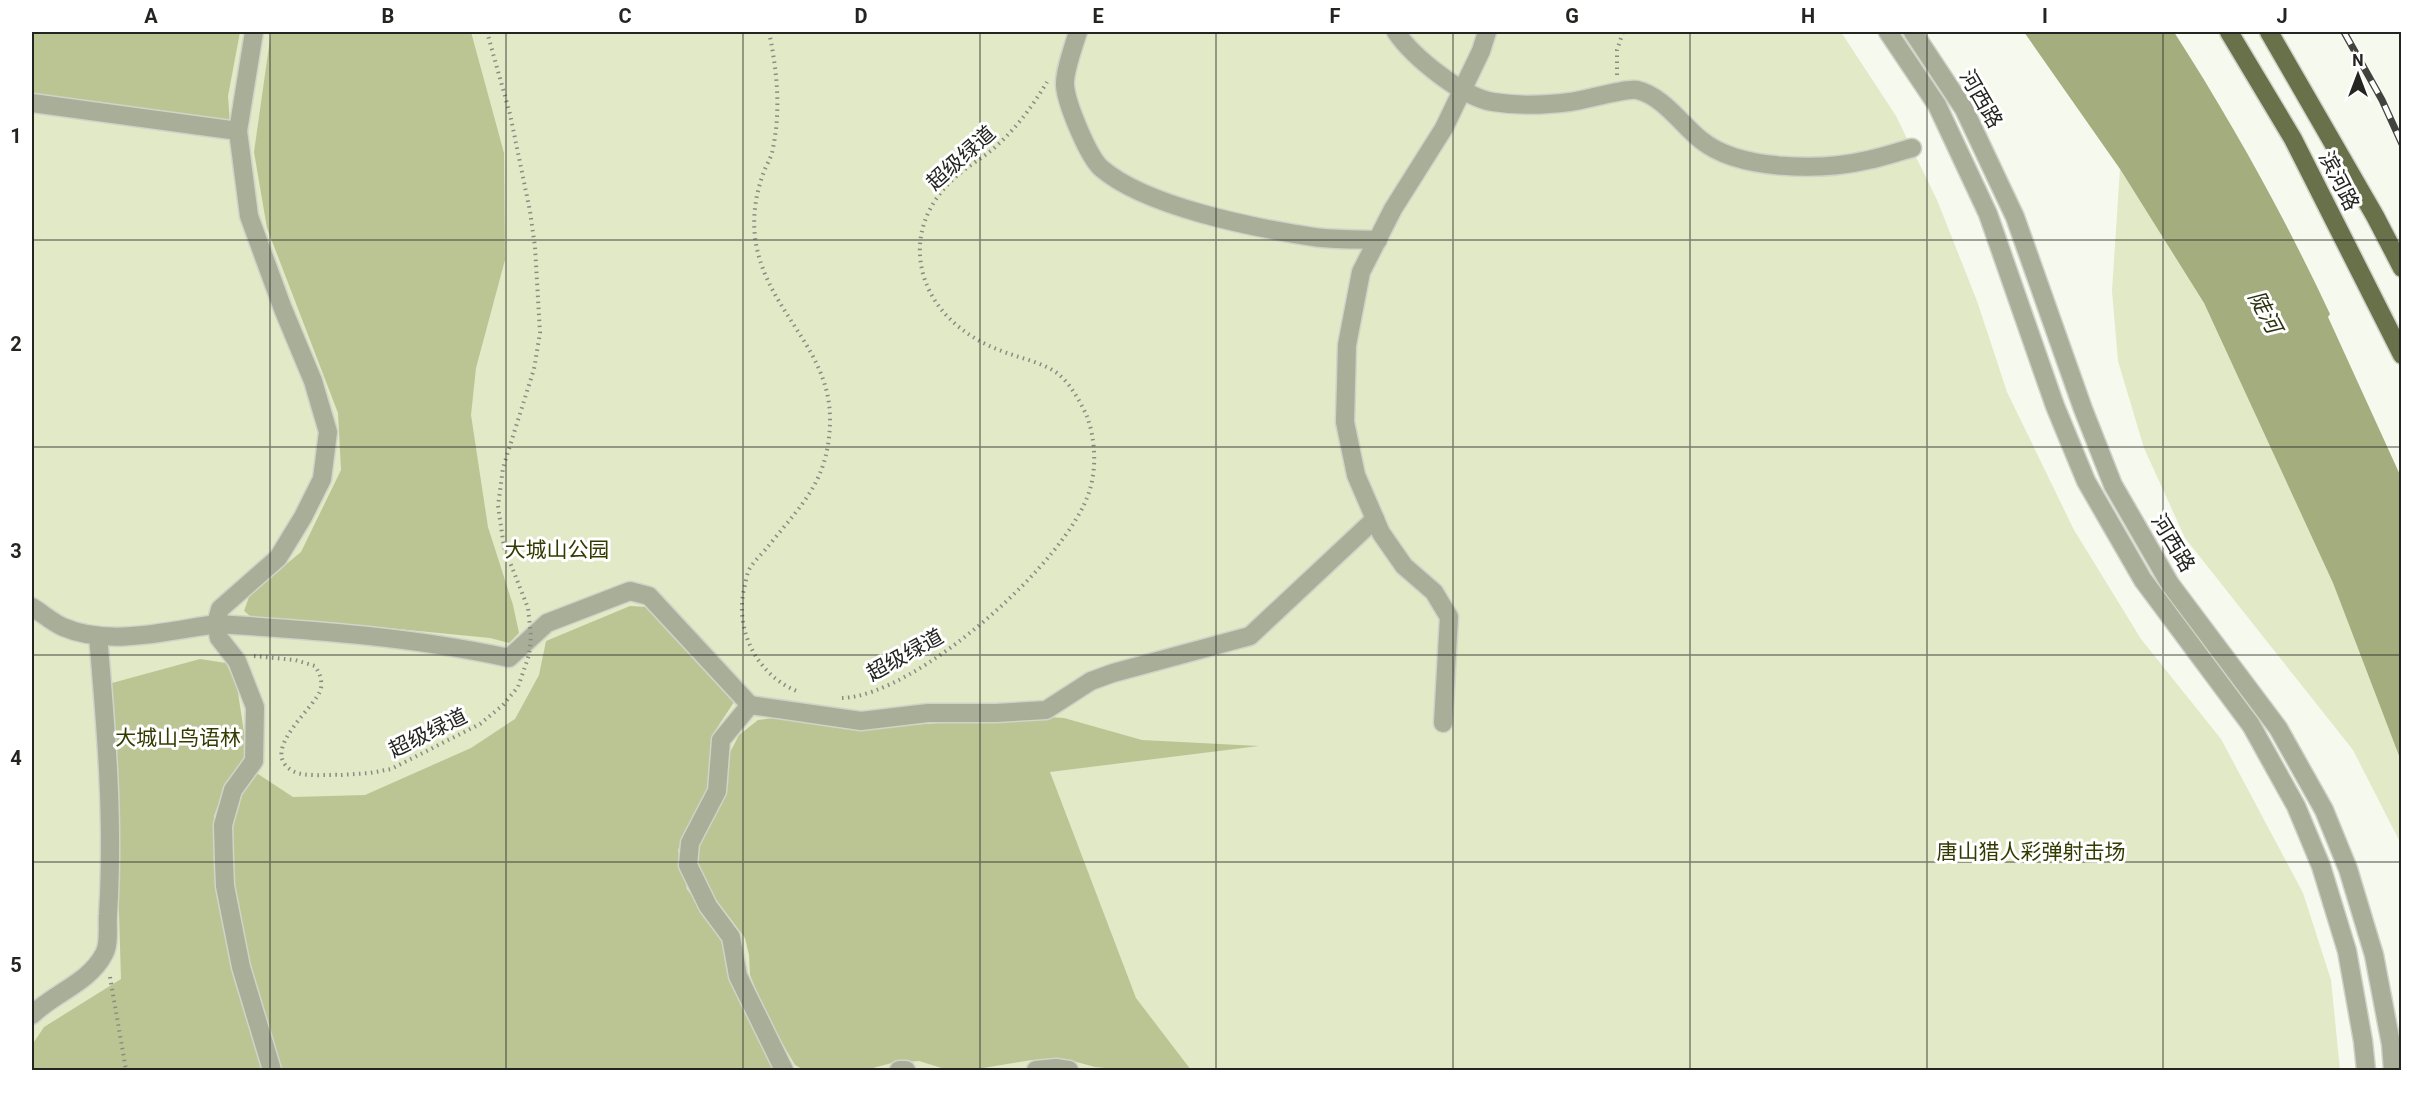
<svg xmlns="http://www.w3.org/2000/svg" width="2433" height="1102" viewBox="0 0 2433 1102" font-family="Roboto,'Noto Sans SC',sans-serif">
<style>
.green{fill:#e1e9c7}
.forest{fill:#bbc594}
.water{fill:#a4ad7e}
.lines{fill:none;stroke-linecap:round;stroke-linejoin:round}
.minor-casing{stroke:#d0d3c8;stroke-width:21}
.major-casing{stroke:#d0d3c8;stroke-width:21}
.path{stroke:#8a8c84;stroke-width:4;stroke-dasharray:1.5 4.5;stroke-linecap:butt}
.minor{stroke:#a9ae99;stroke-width:18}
.major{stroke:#69714b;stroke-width:18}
.rail-casing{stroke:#42433e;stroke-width:7}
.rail{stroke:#fff;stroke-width:4.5;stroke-dasharray:14;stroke-linecap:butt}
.path-bridge{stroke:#8a8c84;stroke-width:4;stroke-dasharray:1.5 4.5;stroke-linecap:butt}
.grid{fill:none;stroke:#242521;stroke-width:1.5;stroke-opacity:0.55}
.labels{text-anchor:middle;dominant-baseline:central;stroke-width:6;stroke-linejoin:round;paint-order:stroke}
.street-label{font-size:21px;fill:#242521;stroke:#fff}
.park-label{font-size:21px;fill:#343b00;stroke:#fff}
.water-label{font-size:22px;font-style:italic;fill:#2c320c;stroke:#fff}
.neatline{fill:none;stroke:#242521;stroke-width:2}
.grid-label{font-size:20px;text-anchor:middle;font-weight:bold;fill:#242521}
</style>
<rect width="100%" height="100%" fill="#f6f9ed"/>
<!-- green -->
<g class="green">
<polygon points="32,32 1841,32 1896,116 1937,200 1977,301 2007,392 2074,530 2141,639 2221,739 2303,893 2331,980 2340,1070 32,1070"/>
<polygon points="2120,169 2204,303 2333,583 2401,761 2401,844 2353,750 2185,538 2144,448 2118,361 2112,291"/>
</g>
<!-- forest -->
<g class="forest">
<polygon points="32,32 240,32 228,96 230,124 32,96"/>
<polygon points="271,32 471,32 504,153 505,260 476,368 471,415 488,527 513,605 519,633 509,643 490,638 305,620 256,621 244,611 250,594 301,552 341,470 338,413 267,228 254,152"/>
<polygon points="630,606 648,607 738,696 713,734 710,782 678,850 687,889 722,937 780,1070 281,1070 251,975 234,884 229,837 239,795 255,772 293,797 365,795 471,748 515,719 539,675 546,641"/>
<polygon points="200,659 226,663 237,686 245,739 245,761 225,788 214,816 214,868 234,971 264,1070 32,1070 32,1045 44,1027 121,979 112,683"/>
<polygon points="1034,716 1064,718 1142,740 1259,746 1050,772 1136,998 1191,1070 1126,1070 1095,1067 1069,1060 1032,1060 971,1070 948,1070 919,1061 892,1063 865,1070 804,1070 795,1065 768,1019 750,975 749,955 745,938 705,885 696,865 695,848 714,809 726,793 725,762 739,735 758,720 780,717 867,725 898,726"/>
</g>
<!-- water -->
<path class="water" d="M 2024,32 L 2174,32 C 2232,122 2284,216 2330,314 L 2328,317 L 2401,477 L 2401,761 L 2333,583 L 2204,303 L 2120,169 Z"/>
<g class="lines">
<defs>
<g id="minor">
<path d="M 1078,32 C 1074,45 1064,72 1065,85 C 1066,103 1088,156 1101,168 C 1146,207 1255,228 1314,237 C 1334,240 1357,239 1378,240"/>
<path d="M 1396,32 C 1413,57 1462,97 1493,102 C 1517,106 1546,105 1570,102 C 1586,100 1625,88 1637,90 C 1663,96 1681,124 1701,140 C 1739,171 1822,171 1868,160 C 1883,157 1897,152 1912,148"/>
<polyline points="1888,32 1937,105 1988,214 2055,406 2086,481 2143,580 2251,725 2296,806 2321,866 2347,951 2363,1041 2366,1070"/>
<polyline points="1913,32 1964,109 2015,217 2083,409 2113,485 2170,584 2278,728 2324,810 2348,869 2374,955 2391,1044 2393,1070"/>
<polyline points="32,103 238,131"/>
<path d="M 32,607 C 42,613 52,622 63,627 C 109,647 168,631 216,624 L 220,609 L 278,558 L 303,517 L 322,479 L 328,432 L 313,381 L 283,309 L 249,216 L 238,131 L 254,32"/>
<polyline points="750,705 721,740 717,791 690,843 688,865 708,906 731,937 738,976 784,1070"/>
<polyline points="1443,723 1449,617 1434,592 1404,566 1381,533 1356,475 1345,422 1347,345 1361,272 1393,209 1444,128 1481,51 1487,32"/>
<path d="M 32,1015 C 54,993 89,983 104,954 C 110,944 107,925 108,914 C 114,821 106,728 98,636"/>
<path d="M 272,1070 L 241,967 L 225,886 L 224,862 L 223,825 L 233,790 L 254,761 L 255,707 L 237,661 L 219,638 L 216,624 C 314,630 413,637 509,658 L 547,623 L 630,591 L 649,596 L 750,705 L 861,721 L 928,713 L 996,713 L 1046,710 L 1091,681 L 1113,673 L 1250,636 L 1375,519"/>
<polyline points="899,1070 906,1070"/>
<polyline points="1036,1070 1056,1068 1069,1070"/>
</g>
<g id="major">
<polyline points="2229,32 2293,139 2402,355"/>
<polyline points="2269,32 2375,216 2402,268"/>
</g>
</defs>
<!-- minor casing -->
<use href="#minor" class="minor-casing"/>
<!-- major casing -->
<use href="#major" class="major-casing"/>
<!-- path -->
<g class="path">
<path d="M 769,32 C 777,70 781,109 773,148 C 772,156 768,162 765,169 C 755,194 751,222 757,249 C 771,314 831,351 830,421 C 829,479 804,502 770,544 C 764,552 755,560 750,568 C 747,573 746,580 745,585 C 733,629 757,676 799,692"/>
<polyline points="1617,75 1617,50 1623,32"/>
<path d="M 254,656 L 295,660 L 315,666 C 320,674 322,679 321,688 C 317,707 259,749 291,770 C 303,778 327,774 341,775"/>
<path d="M 842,698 C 916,696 1070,560 1090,489 C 1097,466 1095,436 1086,414 C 1079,400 1070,383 1057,373 C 1043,363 1024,359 1007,353 C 963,338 923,305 920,255 C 918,218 939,188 967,168 C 976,161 985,156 993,149 C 1015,130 1032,107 1047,82"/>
<polyline points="110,977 126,1070"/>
</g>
<!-- minor -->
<use href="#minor" class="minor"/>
<!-- major -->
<use href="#major" class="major"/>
<defs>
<polyline id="rail" points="2344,32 2382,100 2402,144"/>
</defs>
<!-- rail casing -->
<use href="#rail" class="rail-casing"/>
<!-- rail -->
<use href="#rail" class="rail"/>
<!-- path-bridge -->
<polyline class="path-bridge" points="341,775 370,773 391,769 480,724 503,705 518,687 529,655 531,636 528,608 504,547 498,506 503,468 534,369 540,333 535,247 530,211 510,114 487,32"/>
</g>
<!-- grid -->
<path class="grid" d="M 270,32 L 270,1070M 506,32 L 506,1070M 743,32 L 743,1070M 980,32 L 980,1070M 1216,32 L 1216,1070M 1453,32 L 1453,1070M 1690,32 L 1690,1070M 1927,32 L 1927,1070M 2163,32 L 2163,1070M 32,240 L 2402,240M 32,447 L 2402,447M 32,655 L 2402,655M 32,862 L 2402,862"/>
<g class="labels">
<!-- street labels -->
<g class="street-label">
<text transform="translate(1981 99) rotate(60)">河西路</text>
<text transform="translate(961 158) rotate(-42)">超级绿道</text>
<text transform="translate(2339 181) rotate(63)">滨河路</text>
<text transform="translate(2173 543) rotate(59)">河西路</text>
<text transform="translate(905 655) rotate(-29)">超级绿道</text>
<text transform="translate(428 733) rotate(-26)">超级绿道</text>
</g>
<!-- park labels -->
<g class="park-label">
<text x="557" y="550">大城山公园</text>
<text x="178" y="738">大城山鸟语林</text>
<text x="2031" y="852">唐山猎人彩弹射击场</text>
</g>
<!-- water labels -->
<g class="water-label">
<text transform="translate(2265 312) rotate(62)">陡河</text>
</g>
</g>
<!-- border -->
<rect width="2433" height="1102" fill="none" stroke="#ffffff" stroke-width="66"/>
<!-- north arrow -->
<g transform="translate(2358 75)" stroke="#ffffff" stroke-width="4.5" paint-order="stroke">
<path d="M0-4.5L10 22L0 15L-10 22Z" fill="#242521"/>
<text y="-9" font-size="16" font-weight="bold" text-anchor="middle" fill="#242521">N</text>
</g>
<rect x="33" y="33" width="2367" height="1036" class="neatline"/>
<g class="grid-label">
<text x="151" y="23">A</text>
<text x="388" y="23">B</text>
<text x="625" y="23">C</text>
<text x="861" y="23">D</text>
<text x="1098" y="23">E</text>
<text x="1335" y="23">F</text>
<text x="1572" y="23">G</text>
<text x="1808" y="23">H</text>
<text x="2045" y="23">I</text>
<text x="2282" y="23">J</text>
<text x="16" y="143">1</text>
<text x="16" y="351">2</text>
<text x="16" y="558">3</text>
<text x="16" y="765">4</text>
<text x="16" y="972">5</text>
</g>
</svg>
